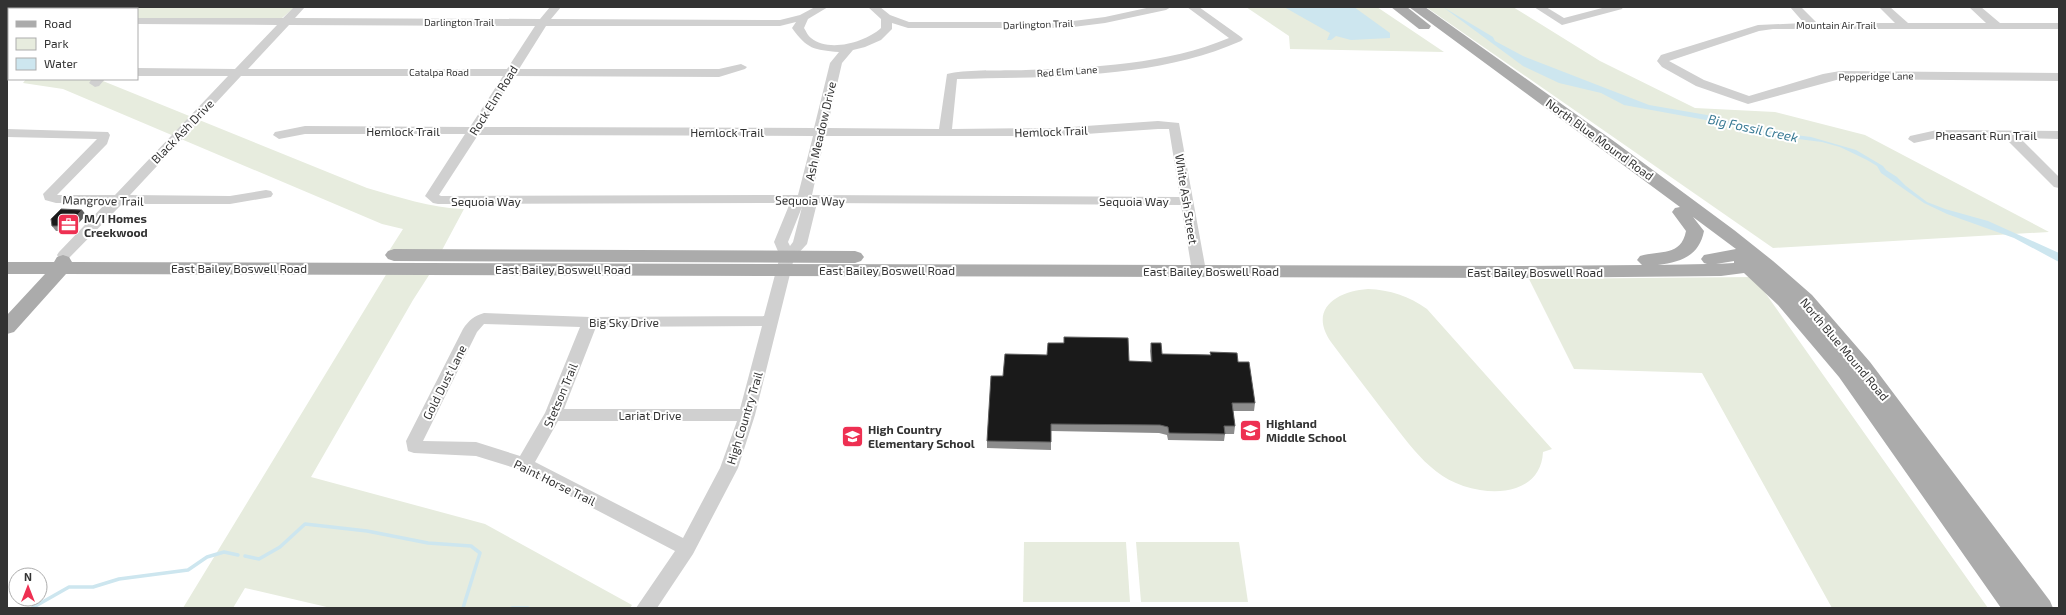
<svg xmlns="http://www.w3.org/2000/svg" width="2066" height="615" viewBox="0 0 2066 615" font-family="'Exo 2',sans-serif">
<style>
.green{fill:#e7ecde}
.water{fill:#cde6ef}
.lines{fill:none;stroke-linecap:round;stroke-linejoin:round}
.stream{stroke:#cde6ef;stroke-width:3.5}
.minor{fill:#d0d0d0;fill-rule:evenodd}
.major{fill:#ababab;fill-rule:evenodd}
.wall{fill:#8c8c8c}
.shaded-wall{fill:#5f5f5f}
.building{fill:#1a1a1a;stroke:#5f5f5f}
.labels{text-anchor:middle;dominant-baseline:central;stroke-width:4;stroke-linejoin:round;paint-order:stroke}
.far-street-label{font-size:10px;fill:#333;stroke:#fff}
.street-label{font-size:12px;fill:#333;stroke:#fff}
.poi-label{font-size:12px;font-weight:bold;fill:#333;stroke:#fff;text-anchor:start}
.water-label{font-size:13px;font-style:italic;fill:#397a94;stroke:#fff}
</style>
<rect width="100%" height="100%" fill="#fff"/>
<!-- green -->
<g class="green">
<polygon points="126,7 295,7 282,18 137,18 137,9 122,9"/>
<polygon points="1246,7 1377,7 1444,52 1290,49 1289,36"/>
<polygon points="1426,7 1513,7 1600,61 1695,108 1775,112 1865,135 2049,232 1773,248"/>
<path d="M 26,79 L 98,79 L 367,188 C 399,197 430,208 464,209 L 441,252 L 389,251 L 403,229 L 382,224 L 63,89 L 23,83 Z"/>
<polygon points="431,272 413,300 311,477 485,524 632,605 630,608 331,608 245,588 233,608 183,608 387,273"/>
<polygon points="1754,277 1988,608 1832,608 1702,373 1574,369 1529,279"/>
<path d="M 1368,289 C 1390,290 1409,296 1427,309 L 1552,449 L 1543,452 C 1542,470 1533,482 1516,488 C 1504,492 1492,492 1480,490 C 1433,483 1411,446 1384,412 C 1366,388 1348,365 1331,342 C 1308,309 1337,291 1368,289 Z"/>
<polygon points="1024,542 1126,542 1130,602 1023,602"/>
<polygon points="1136,542 1239,542 1248,602 1141,602"/>
</g>
<!-- water -->
<g class="water">
<polygon points="1284,7 1354,7 1390,33 1390,38 1351,40 1336,36 1331,40 1327,40 1330,33"/>
<polygon points="1443,7 1493,37 1495,41 1523,56 1649,105 1707,115 1764,131 1811,137 1856,150 1883,166 1886,170 1897,177 1906,186 1927,202 1945,209 1988,221 2059,253 2059,262 2014,238 1947,214 1924,203 1881,173 1877,166 1867,160 1840,147 1822,142 1773,136 1728,124 1624,105 1601,93 1559,83 1523,66"/>
</g>
<g class="lines">
<!-- stream -->
<g class="stream">
<polyline points="245,556 259,559 280,547 305,524 367,531 428,543 471,546 480,553 463,608"/>
<polyline points="32,608 69,587 93,587 119,579 188,570 207,557 224,552 238,555"/>
<polyline points="512,608 528,608"/>
</g>
<!-- minor -->
<g class="minor">
<polygon points="16,7 30,7 31,9 17,9"/>
<polygon points="68,7 80,7 79,9 67,9"/>
<path d="M 294,7 L 305,7 L 295,18 L 540,19 L 550,7 L 561,7 L 551,19 L 780,20 L 800,15 L 815,7 L 828,7 L 808,19 L 804,28 C 806,31 808,36 811,38 C 829,53 866,42 881,28 L 881,19 L 868,7 L 880,7 L 890,15 L 909,22 L 1065,22 L 1105,17 L 1151,7 L 1171,7 L 1166,10 L 1105,23 L 1065,28 L 908,28 L 892,23 L 892,29 L 881,40 L 865,47 L 853,50 L 842,63 L 827,128 L 939,129 L 947,74 C 967,69 1004,71 1026,70 C 1091,68 1168,64 1229,38 L 1187,7 L 1199,7 L 1241,37 L 1243,39 L 1241,41 C 1155,79 1049,77 957,79 L 952,129 L 1057,128 L 1158,121 L 1179,123 L 1206,271 L 1204,274 L 1194,274 L 1192,271 L 1181,205 L 813,203 L 816,207 L 807,244 L 794,258 L 755,415 L 738,468 L 693,554 L 657,608 L 636,608 L 675,551 L 518,469 L 476,456 L 414,453 L 408,451 L 406,441 L 463,329 C 469,320 474,316 484,313 L 590,317 L 764,316 L 780,256 L 774,242 L 790,203 L 438,204 L 433,203 L 425,196 L 465,134 L 305,134 L 279,139 L 273,135 L 275,132 L 305,126 L 470,127 L 503,76 L 241,76 L 130,195 L 230,196 L 266,190 L 271,191 L 273,194 L 271,197 L 230,204 L 122,204 L 69,258 L 59,258 L 57,255 L 59,252 L 106,203 L 56,203 L 45,200 L 43,194 L 97,139 L 7,137 L 7,129 L 108,132 L 110,135 L 107,144 L 57,195 L 115,195 L 228,76 L 137,76 L 137,68 L 235,69 L 277,25 L 137,24 L 137,18 L 283,18 ZM 796,22 L 792,28 C 807,49 814,50 839,52 L 830,63 L 814,128 L 482,127 L 514,76 L 719,77 L 745,69 L 747,67 L 741,64 L 719,69 L 519,69 L 546,26 L 780,26 ZM 289,25 L 535,26 L 507,69 L 248,69 ZM 1158,129 L 1169,129 L 1180,197 L 812,195 L 825,136 L 1057,136 ZM 478,135 L 813,136 L 798,195 L 441,196 L 439,195 ZM 802,207 L 793,242 L 790,246 L 788,242 ZM 484,324 L 580,327 L 545,413 L 520,456 L 476,442 L 423,441 L 477,332 ZM 762,326 L 740,409 L 564,409 L 596,327 ZM 558,421 L 737,421 L 720,468 L 683,538 L 535,462 Z"/>
<polygon points="1534,7 1546,7 1564,18 1606,7 1623,7 1622,9 1562,25"/>
<polygon points="1790,7 1801,7 1817,23 1895,23 1879,7 1890,7 1908,23 1986,23 1969,7 1981,7 2000,23 2059,23 2059,29 1773,29 1759,31 1669,61 1704,80 1749,96 1823,74 1840,71 2059,73 2059,81 1840,79 1748,104 1696,86 1662,67 1657,61 1661,55 1758,25 1804,23"/>
<polygon points="92,79 105,79 99,86 95,87 89,83"/>
<polygon points="1937,130 2059,131 2059,139 2020,138 2059,177 2059,188 2054,187 2005,138 1937,138 1914,143 1908,139 1910,136"/>
</g>
<!-- major -->
<g class="major">
<polygon points="1391,7 1407,7 1431,26 1429,29 1419,29"/>
<path d="M 1409,7 L 1425,7 L 1615,142 L 1734,230 L 1773,261 L 1812,295 L 1870,362 L 2050,601 L 2053,608 L 2001,608 L 1839,377 L 1778,305 L 1744,273 L 1721,276 L 1517,278 L 66,274 L 14,332 L 7,334 L 7,315 L 45,274 L 7,274 L 7,262 L 54,262 L 57,257 L 63,255 L 69,257 L 72,262 L 1517,266 L 1642,265 L 1637,260 L 1640,256 C 1660,250 1681,257 1686,231 L 1672,212 L 1675,208 L 1680,207 ZM 1693,217 L 1736,249 L 1704,255 L 1701,259 L 1704,263 L 1707,264 L 1658,265 C 1681,262 1699,256 1704,231 ZM 1734,261 L 1734,263 L 1716,264 Z"/>
<polygon points="394,249 855,251 861,253 864,257 861,261 855,263 394,261 388,259 385,255 388,251"/>
</g>
</g>
<!-- wall -->
<g class="wall">
<polygon points="82,210 86,215 73,229 68,231 56,231 52,226"/>
<polygon points="1151,343 1162,354 1210,355 1210,352 1238,362 1255,403 1254,411 1233,411 1235,426 1234,434 1225,434 1224,441 1168,440 1167,435 1159,433 1051,431 1051,450 987,448 987,441 1003,376 1129,361 1151,362 1150,351"/>
</g>
<!-- shaded-wall -->
<polygon class="shaded-wall" points="82,210 86,215 73,229 68,231 64,226"/>
<!-- building -->
<g class="building">
<polygon points="61,209 82,210 69,224 64,226 52,226 51,219"/>
<polygon points="1064,337 1128,338 1129,361 1152,362 1151,343 1161,343 1162,354 1211,355 1210,352 1237,353 1238,362 1249,362 1255,403 1232,403 1235,426 1224,426 1225,434 1169,433 1168,427 1160,425 1051,424 1051,442 987,441 991,376 1003,376 1005,354 1047,355 1048,343 1064,343"/>
</g>
<!-- icons -->
<defs>
<symbol id="office-square" viewBox="-11 -11 22 22"><rect x="-9" y="-9" width="18" height="18" rx="4" fill="#ee3052" stroke="#fff"/><path d="M-6-3h4V-5.5h4V-3h4V5H-6ZM-1-4.5V-3h2v-1.5ZM-6 0V1H6V0Z" fill="#fff"/></symbol>
<symbol id="school-square" viewBox="-11 -11 22 22"><rect x="-9" y="-9" width="18" height="18" rx="4" fill="#ee3052" stroke="#fff"/><path d="M0-5L7-2L0 1L-7-2ZM-4 1L0 2.5L4 1V4Q0 6-4 4Z" fill="#fff"/></symbol>
</defs>
<g fill-rule="evenodd">
<use href="#office-square" x="56" y="212" width="25" height="25"/>
<use href="#school-square" x="1238" y="418" width="25" height="25"/>
<use href="#school-square" x="840" y="424" width="25" height="25"/>
</g>
<g class="labels">
<!-- far-street labels -->
<g class="far-street-label">
<text x="459" y="22">Darlington Trail</text>
<text transform="translate(1038 24) rotate(-2)">Darlington Trail</text>
<text x="1836" y="25">Mountain Air Trail</text>
<text transform="translate(1067 71) rotate(-4)">Red Elm Lane</text>
<text x="439" y="72">Catalpa Road</text>
<text transform="translate(1876 76) rotate(-1)">Pepperidge Lane</text>
</g>
<!-- street labels -->
<g class="street-label">
<text transform="translate(493 100) rotate(-58)">Rock Elm Road</text>
<text transform="translate(182 131) rotate(-46)">Black Ash Drive</text>
<text x="403" y="131">Hemlock Trail</text>
<text transform="translate(820 131) rotate(-77)">Ash Meadow Drive</text>
<text transform="translate(1051 131) rotate(-2)">Hemlock Trail</text>
<text x="727" y="132">Hemlock Trail</text>
<text x="1986" y="135">Pheasant Run Trail</text>
<text transform="translate(1600 139) rotate(36)">North Blue Mound Road</text>
<text transform="translate(1187 199) rotate(81)">White Ash Street</text>
<text transform="translate(103 200) rotate(1)">Mangrove Trail</text>
<text transform="translate(810 200) rotate(1)">Sequoia Way</text>
<text x="486" y="201">Sequoia Way</text>
<text x="1134" y="201">Sequoia Way</text>
<text x="239" y="268">East Bailey Boswell Road</text>
<text x="563" y="269">East Bailey Boswell Road</text>
<text x="887" y="270">East Bailey Boswell Road</text>
<text x="1211" y="271">East Bailey Boswell Road</text>
<text x="1535" y="272">East Bailey Boswell Road</text>
<text x="624" y="322">Big Sky Drive</text>
<text transform="translate(1845 349) rotate(50)">North Blue Mound Road</text>
<text transform="translate(444 382) rotate(-63)">Gold Dust Lane</text>
<text transform="translate(560 395) rotate(-67)">Stetson Trail</text>
<text x="650" y="415">Lariat Drive</text>
<text transform="translate(744 418) rotate(-73)">High Country Trail</text>
<text transform="translate(555 482) rotate(26)">Paint Horse Trail</text>
</g>
<!-- poi labels -->
<g class="poi-label">
<text x="84" y="218">M/I Homes<tspan x="84" dy="14">Creekwood</tspan></text>
<text x="1266" y="423">Highland<tspan x="1266" dy="14">Middle School</tspan></text>
<text x="868" y="429">High Country<tspan x="868" dy="14">Elementary School</tspan></text>
</g>
<!-- water labels -->
<g class="water-label">
<text transform="translate(1753 128) rotate(12)">Big Fossil Creek</text>
</g>
</g>
<!-- border -->
<rect width="2066" height="615" fill="none" stroke="#333333" stroke-width="16"/>
<!-- legend -->
<rect x="8" y="8" width="130" height="72" fill="#ffffff" stroke="#adadad"/>
<rect x="16" y="21" width="20" height="6" fill="#ababab" stroke="#adadad"/>
<text x="44" y="28" font-size="12" fill="#333333">Road</text>
<rect x="16" y="38" width="20" height="12" fill="#e7ecde" stroke="#adadad"/>
<text x="44" y="48" font-size="12" fill="#333333">Park</text>
<rect x="16" y="58" width="20" height="12" fill="#cde6ef" stroke="#adadad"/>
<text x="44" y="68" font-size="12" fill="#333333">Water</text>
<!-- north arrow -->
<g transform="translate(28 587)"><circle r="19" fill="#ffffff" stroke="#adadad"/>
<path d="M0-3L7 15L0 10L-7 15Z" fill="#ee3052"/>
<text y="-6" font-size="11" font-weight="bold" text-anchor="middle" fill="#333333">N</text>
</g>
</svg>
